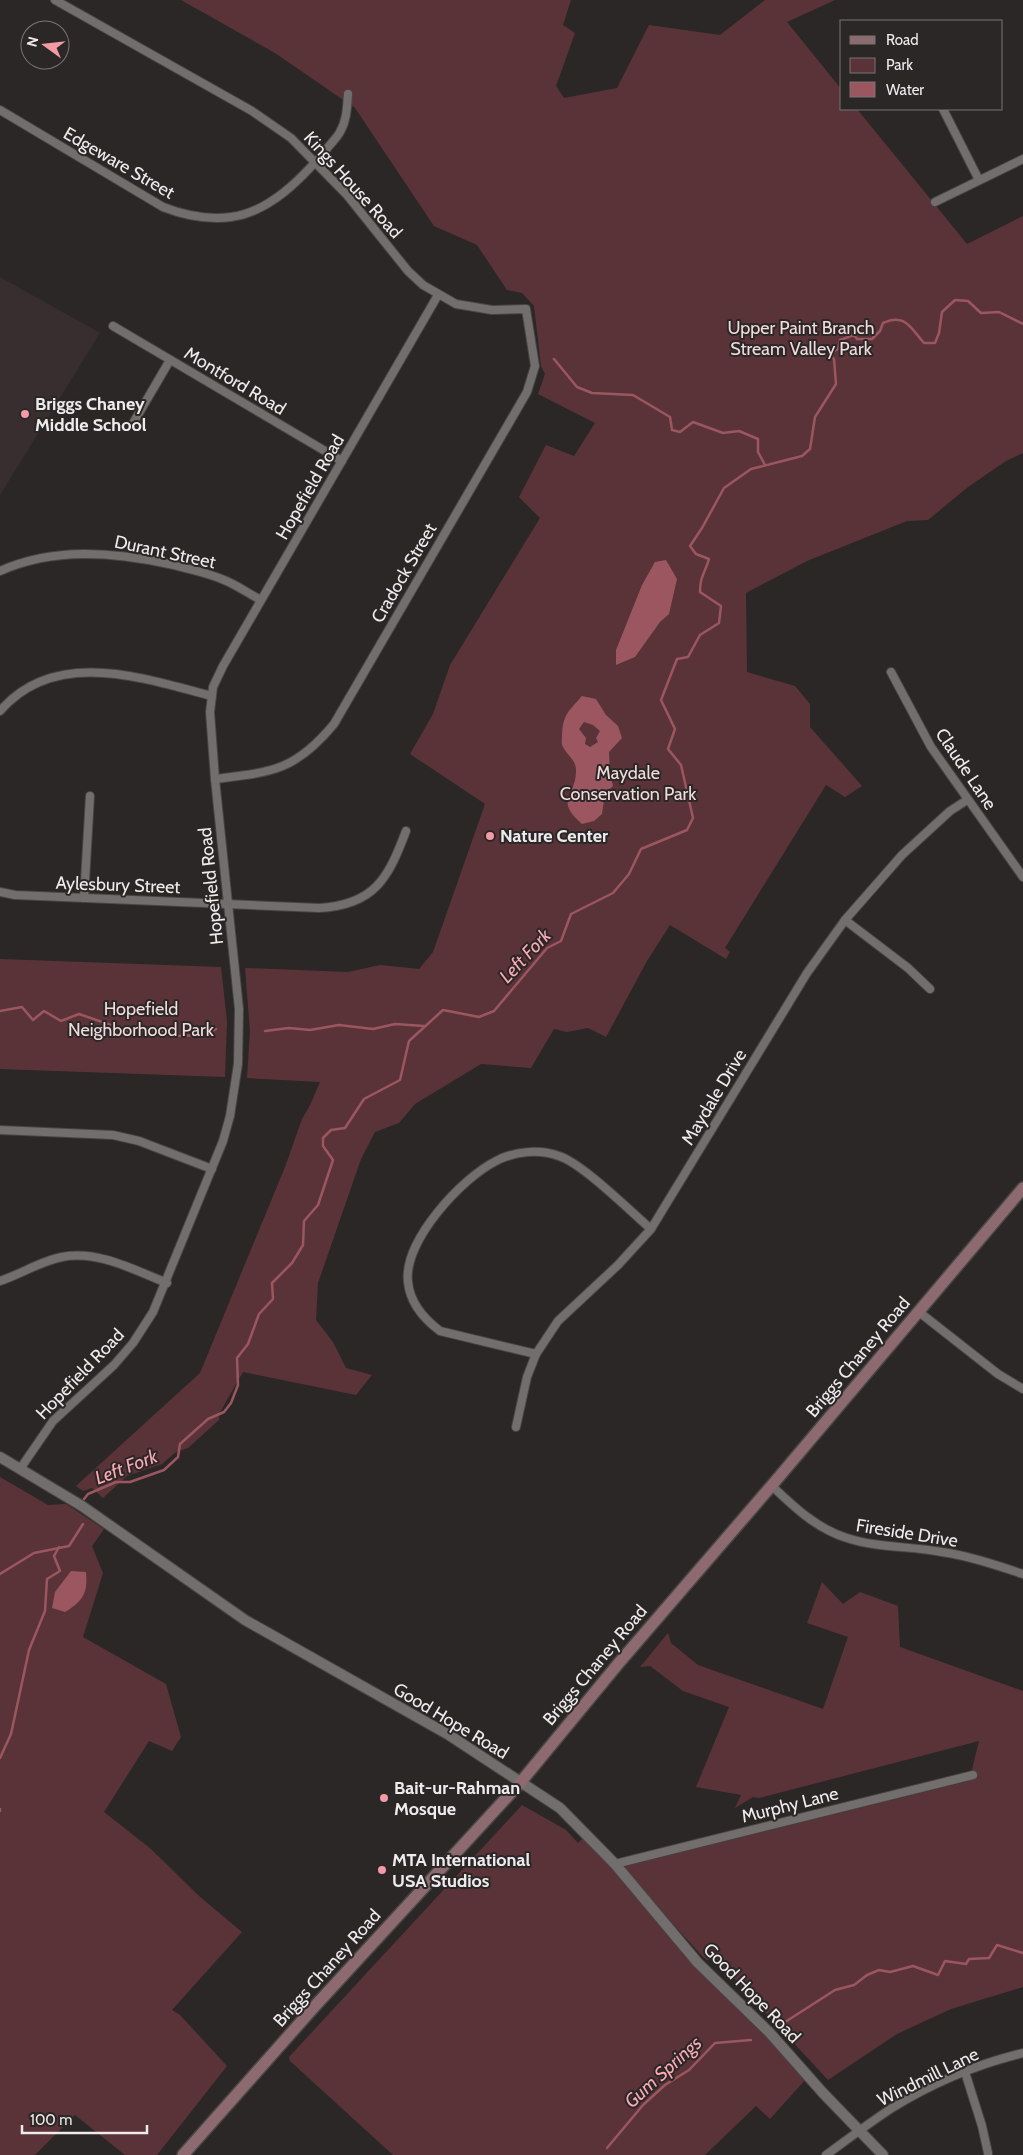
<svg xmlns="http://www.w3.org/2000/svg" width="1023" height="2155" viewBox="0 0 1023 2155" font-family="Cabin,sans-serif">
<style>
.built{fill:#392e2f}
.green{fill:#5a3338}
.water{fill:#9b5660;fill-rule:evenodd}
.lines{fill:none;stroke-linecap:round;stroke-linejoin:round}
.stream{stroke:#9b5660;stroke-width:2.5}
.minor-casing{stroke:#484545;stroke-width:10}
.tertiary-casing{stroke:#484545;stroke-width:12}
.secondary-casing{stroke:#484545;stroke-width:14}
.minor{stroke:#736e6e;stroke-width:8}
.tertiary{stroke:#736e6e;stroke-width:10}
.secondary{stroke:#8c6a6f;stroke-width:11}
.poi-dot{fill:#f49aa6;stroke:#2b2727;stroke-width:2}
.labels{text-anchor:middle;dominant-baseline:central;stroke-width:4;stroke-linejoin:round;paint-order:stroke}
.street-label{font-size:18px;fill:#eeebec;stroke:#2b2727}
.park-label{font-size:18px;fill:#f1dbdd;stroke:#2b2727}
.poi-label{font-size:18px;font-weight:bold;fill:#eeebec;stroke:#2b2727;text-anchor:start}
.water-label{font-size:19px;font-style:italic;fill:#fba9b3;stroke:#2b2727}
</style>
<rect width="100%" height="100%" fill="#2b2727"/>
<!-- built -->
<polygon class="built" points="0,277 100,333 0,495"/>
<!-- green -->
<g class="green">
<polygon points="181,0 571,0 563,25 575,33 556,86 564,98 617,88 649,25 720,35 765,0 835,0 787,22 842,90 842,109 857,109 967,244 1023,216 1023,453 1006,461 968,487 928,520 907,521 807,561 746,593 747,672 795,686 810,704 810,727 862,786 845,797 826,785 725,948 730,952 726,959 670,925 647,961 606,1037 588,1028 567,1032 554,1029 531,1068 481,1064 415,1104 399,1123 375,1132 361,1159 318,1283 316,1320 333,1342 346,1368 372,1375 356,1395 243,1372 219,1414 219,1420 188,1448 176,1452 162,1464 127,1476 103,1498 92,1488 83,1491 76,1486 200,1373 285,1167 302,1119 310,1105 320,1082 247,1078 250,1031 245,968 348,972 380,965 419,969 433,952 485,804 410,754 433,714 450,665 540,518 519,497 546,445 574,456 595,423 538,394 545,374 541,366 534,306 522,293 507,290 477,245 434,226 355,108 275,53"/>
<polygon points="0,959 221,967 227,1021 225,1077 0,1069"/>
<polygon points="0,1477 48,1505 66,1504 104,1529 92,1546 103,1573 83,1637 166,1684 181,1737 172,1751 149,1741 104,1812 151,1849 199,1896 242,1932 172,2010 180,2015 227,2066 157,2155 125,2155 75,2115 35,2155 0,2155"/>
<polygon points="822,1582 843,1604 860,1592 898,1606 900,1647 1023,1691 1023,1987 951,2009 897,2034 828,2080 716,1959 707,1960 703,1957 621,1867 969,1781 979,1741 759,1798 753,1797 735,1808 741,1795 696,1787 729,1707 683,1691 650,1666 640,1667 668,1633 671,1643 698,1665 823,1709 848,1637 807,1623"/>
<polygon points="522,1805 566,1830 578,1843 585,1836 806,2079 770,2119 756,2106 705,2155 393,2155 290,2061 289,2057"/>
</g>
<!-- water -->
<g class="water">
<polygon points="666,560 677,579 669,614 660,622 635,657 616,665 616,650 642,585 655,562"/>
<path d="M 582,696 L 596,699 L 606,715 L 618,726 L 622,738 L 609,752 L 610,775 L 613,786 L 605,793 L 602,814 L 594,821 L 582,824 C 553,799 577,796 576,770 C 576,760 567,755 563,747 C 561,744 562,739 562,736 C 563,714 568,712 582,696 ZM 584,722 L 593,725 L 600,731 L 596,738 L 598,742 L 590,747 L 585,744 L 586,738 L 579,729 Z"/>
<path d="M 71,1571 L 86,1572 C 88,1593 83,1601 65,1612 L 52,1608 L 55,1592 Z"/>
</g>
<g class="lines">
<!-- stream -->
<g class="stream">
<polyline points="554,359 577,387 592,393 633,395 670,417 672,430 680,432 693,422 723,433 739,431 758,439 758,452 765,465"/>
<polyline points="0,1011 22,1007 33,1020 44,1011 61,1021 79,1014 134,1033 155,1029 174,1036 202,1035 216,1029"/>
<polyline points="265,1031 289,1028 310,1030 339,1025 373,1029 395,1024 424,1026"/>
<path d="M 84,1499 L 88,1494 L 116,1482 L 130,1482 L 164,1470 L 178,1457 L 180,1444 L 208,1419 L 224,1412 L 231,1403 L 238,1385 L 237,1358 L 248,1344 L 259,1314 L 273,1299 L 272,1283 L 292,1263 L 303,1245 L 304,1221 L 318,1205 L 333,1160 L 323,1146 L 323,1138 L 331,1130 L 345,1128 L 364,1099 L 400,1080 L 409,1041 L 443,1010 L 479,1017 L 494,1011 L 547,948 L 561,941 L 571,914 L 613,893 L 629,874 L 641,849 L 687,830 L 693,818 L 681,765 L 668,749 L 675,729 L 661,700 L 677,659 L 688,657 L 700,635 L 719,623 L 721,606 L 700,592 C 700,576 705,573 709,559 L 696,554 L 690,546 L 702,528 L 724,488 L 751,469 L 802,456 L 810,449 L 815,417 L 836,384 L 834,359 L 830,354 L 838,349 L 840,340 L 854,335 L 857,339 L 872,339 L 880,331 L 883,323 C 905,313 910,327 924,343 L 935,343 L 939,333 L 942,312 L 955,300 L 968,301 L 981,313 L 999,312 L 1023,324"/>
<polyline points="0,1574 34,1553 69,1546 83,1524"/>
<polyline points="0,1758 11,1734 29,1650 45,1611 47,1579 60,1571 54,1556 59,1547"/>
<polyline points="0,1809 0,1811"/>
<polyline points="782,2024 835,1990 854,1985 867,1975 879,1970 890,1972 913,1966 938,1975 945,1961 966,1964 969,1959 989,1958 997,1945 1023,1953"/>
<polyline points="607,2148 643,2105 665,2085 689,2070 715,2043 751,2040"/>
</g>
<defs>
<g id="minor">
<path d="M 55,0 L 252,111 L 291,138 L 347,195 L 408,271 L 423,285 L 456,304 L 492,310 L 526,309 L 535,366 L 527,392 L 334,724 C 295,771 272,772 215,779"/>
<polyline points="943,109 979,180"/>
<path d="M 0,110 L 163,207 C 186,216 207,220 231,217 C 270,212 302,178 326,150 C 330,144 337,138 340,132 C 347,120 347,107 348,94"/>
<polyline points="935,202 1023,159"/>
<polyline points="113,326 342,461"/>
<polyline points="132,425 170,360"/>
<path d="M 0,571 C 54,547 113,552 169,564 C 188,569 206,572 224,580 C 237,585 249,594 261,600"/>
<polyline points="891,672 931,747 1023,877"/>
<path d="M 0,711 C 55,647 143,678 212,696"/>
<path d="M 0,892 L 15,895 L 319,908 C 374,905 388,879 406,831"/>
<polyline points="84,898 90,796"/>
<polyline points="845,920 908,968 930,989"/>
<polyline points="0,1130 113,1135 139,1141 212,1169"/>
<path d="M 0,1281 C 21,1274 41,1261 62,1257 C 98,1250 134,1270 167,1283"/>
<polyline points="919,1312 998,1374 1023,1389"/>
<path d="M 536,1354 L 440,1331 C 424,1319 410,1303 408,1282 C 403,1241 462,1178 496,1161 C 515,1151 539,1149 559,1156 C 583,1164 629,1210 651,1229"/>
<polyline points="516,1427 527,1377 536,1354 558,1321 618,1265 651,1229 807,973 845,920 902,855 950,811 967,800"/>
<polyline points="20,1469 53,1421 114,1365 133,1343 153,1312 223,1141 230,1116 238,1064 239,1009 215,779 210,712 213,687 223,666 438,295"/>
<path d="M 772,1486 C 794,1507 817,1529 847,1538 C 877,1548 910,1546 942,1552 C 969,1556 996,1565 1023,1574"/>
<polyline points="615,1864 973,1775"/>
<polyline points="965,2072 982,2126 988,2153"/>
<path d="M 826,2155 C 848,2139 869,2123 892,2108 C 932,2083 978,2064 1023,2053"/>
</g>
<polyline id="tertiary" points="0,1457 82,1506 245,1620 449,1735 560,1808 615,1864 698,1963 769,2032 823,2093 883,2155"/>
<polyline id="secondary" points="183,2155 315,2006 520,1783 618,1664 773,1484 1023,1188"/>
</defs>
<!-- minor casing -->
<use href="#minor" class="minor-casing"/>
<!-- tertiary casing -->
<use href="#tertiary" class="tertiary-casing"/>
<!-- secondary casing -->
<use href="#secondary" class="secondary-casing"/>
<!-- minor -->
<use href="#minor" class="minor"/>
<!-- tertiary -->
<use href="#tertiary" class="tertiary"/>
<!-- secondary -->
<use href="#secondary" class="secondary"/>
</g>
<!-- markers -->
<g class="poi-dot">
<circle cx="25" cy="414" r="5"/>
<circle cx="490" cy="836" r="5"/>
<circle cx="384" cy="1798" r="5"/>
<circle cx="382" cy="1870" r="5"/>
</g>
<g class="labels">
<!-- street labels -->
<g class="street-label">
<text transform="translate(119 163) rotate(30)">Edgeware Street</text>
<text transform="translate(353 185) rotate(48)">Kings House Road</text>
<text transform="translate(235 381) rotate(31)">Montford Road</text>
<text transform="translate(310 487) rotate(-60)">Hopefield Road</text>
<text transform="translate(165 552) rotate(12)">Durant Street</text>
<text transform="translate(404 573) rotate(-60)">Cradock Street</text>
<text transform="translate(966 769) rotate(56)">Claude Lane</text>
<text transform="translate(118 885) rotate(2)">Aylesbury Street</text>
<text transform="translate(211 886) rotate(-96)">Hopefield Road</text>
<text transform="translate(714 1097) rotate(-59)">Maydale Drive</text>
<text transform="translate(858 1357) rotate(-50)">Briggs Chaney Road</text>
<text transform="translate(80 1374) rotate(-46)">Hopefield Road</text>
<text transform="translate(907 1533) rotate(9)">Fireside Drive</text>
<text transform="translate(595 1665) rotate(-50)">Briggs Chaney Road</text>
<text transform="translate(451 1721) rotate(31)">Good Hope Road</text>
<text transform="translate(790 1805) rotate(-14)">Murphy Lane</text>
<text transform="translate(327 1968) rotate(-48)">Briggs Chaney Road</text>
<text transform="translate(752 1993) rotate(46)">Good Hope Road</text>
<text transform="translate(928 2077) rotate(-26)">Windmill Lane</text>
</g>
<!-- park labels -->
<g class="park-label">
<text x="801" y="328">Upper Paint Branch<tspan x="801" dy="21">Stream Valley Park</tspan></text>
<text x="628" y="773">Maydale<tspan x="628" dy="21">Conservation Park</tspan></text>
<text x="141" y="1009">Hopefield<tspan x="141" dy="21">Neighborhood Park</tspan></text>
</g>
<!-- poi labels -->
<g class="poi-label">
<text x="35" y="404">Briggs Chaney<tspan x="35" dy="21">Middle School</tspan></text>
<text x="500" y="836">Nature Center</text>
<text x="394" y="1788">Bait-ur-Rahman<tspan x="394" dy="21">Mosque</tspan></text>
<text x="392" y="1860">MTA International<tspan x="392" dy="21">USA Studios</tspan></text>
</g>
<!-- water labels -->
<g class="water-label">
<text transform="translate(525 956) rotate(-47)">Left Fork</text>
<text transform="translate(126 1467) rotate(-21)">Left Fork</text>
<text transform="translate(663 2072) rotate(-42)">Gum Springs</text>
</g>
</g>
<!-- legend -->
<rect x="840" y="20" width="162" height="90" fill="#2b2727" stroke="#797576"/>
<rect x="850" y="36" width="25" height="8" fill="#8c6a6f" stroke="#797576"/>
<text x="886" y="45" font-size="15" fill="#eeebec">Road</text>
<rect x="850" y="58" width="25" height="15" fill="#5a3338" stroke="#797576"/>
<text x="886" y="70" font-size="15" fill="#eeebec">Park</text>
<rect x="850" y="82" width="25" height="15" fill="#9b5660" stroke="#797576"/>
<text x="886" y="95" font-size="15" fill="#eeebec">Water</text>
<!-- north arrow -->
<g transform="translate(45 45) rotate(285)"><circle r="24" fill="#2b2727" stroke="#797576"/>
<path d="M0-4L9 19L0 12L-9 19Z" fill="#f49aa6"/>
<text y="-8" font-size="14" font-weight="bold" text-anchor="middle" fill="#eeebec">N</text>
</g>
<!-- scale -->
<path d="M22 2125v8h125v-8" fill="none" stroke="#eeebec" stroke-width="2.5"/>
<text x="30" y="2125" font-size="15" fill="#eeebec" stroke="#2b2727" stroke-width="4" paint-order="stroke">100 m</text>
</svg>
